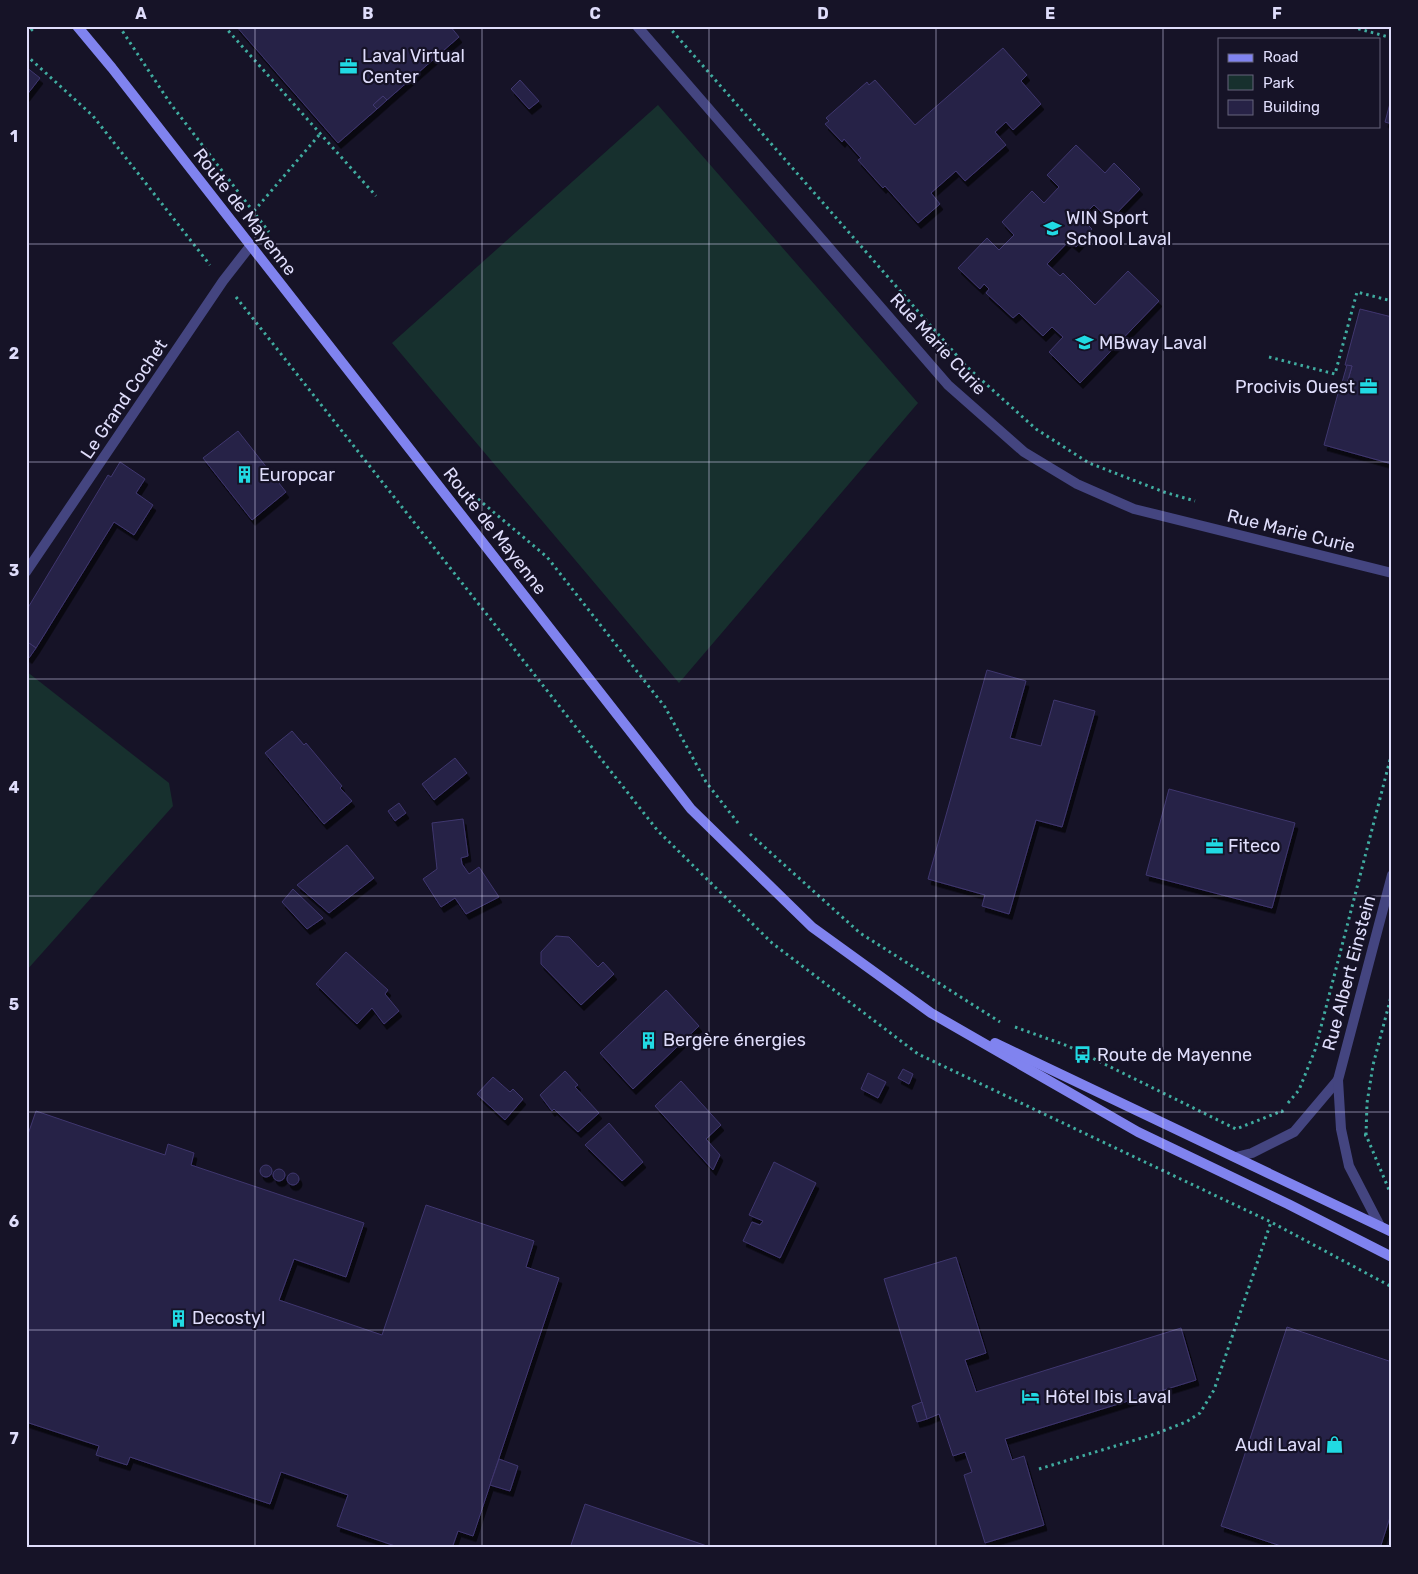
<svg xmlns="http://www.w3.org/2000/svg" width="1418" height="1574" viewBox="0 0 1418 1574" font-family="Rubik,sans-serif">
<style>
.green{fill:#17302e}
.building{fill:#272246;stroke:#3f376f;filter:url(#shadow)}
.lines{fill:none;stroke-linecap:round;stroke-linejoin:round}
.path{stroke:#40aca0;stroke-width:3;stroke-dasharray:2.5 4;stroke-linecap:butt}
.service{stroke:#444580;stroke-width:10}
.minor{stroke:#444580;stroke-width:10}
.secondary{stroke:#8083ef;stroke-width:10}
.grid{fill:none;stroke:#dfddfb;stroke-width:1;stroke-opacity:0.55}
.labels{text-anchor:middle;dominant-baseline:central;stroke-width:4.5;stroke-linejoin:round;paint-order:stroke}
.poi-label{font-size:18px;fill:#dfddfb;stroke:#161327;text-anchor:start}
.street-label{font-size:18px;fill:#dfddfb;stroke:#161327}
.neatline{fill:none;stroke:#dfddfb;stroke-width:2}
.grid-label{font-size:16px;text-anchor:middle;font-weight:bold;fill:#dfddfb}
</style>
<defs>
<filter id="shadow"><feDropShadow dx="3" dy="5.5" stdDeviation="0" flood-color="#0009"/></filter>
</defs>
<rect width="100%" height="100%" fill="#161327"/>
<!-- green -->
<g class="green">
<polygon points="658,105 918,403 679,683 392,343"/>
<polygon points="26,671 169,783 173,806 26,971"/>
</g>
<!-- building -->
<g class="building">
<polygon points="236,26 450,26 459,37 387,100 383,96 373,105 377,109 338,143"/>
<polygon points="1003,48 1027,75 1021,81 1041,104 1013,130 1006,122 995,132 1006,145 965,181 956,171 931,193 940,204 918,223 885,186 883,188 858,160 861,158 844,139 842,142 825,124 829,121 826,118 867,82 869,85 875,80 915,125"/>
<polygon points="26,67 40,78 26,96"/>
<polygon points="520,80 539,101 529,109 511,89"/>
<polygon points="383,96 387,100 377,109 373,105"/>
<polygon points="1392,96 1392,124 1385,122"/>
<polygon points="1076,145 1105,173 1114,163 1140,189 1110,220 1094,205 1081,218 1092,229 1076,247 1069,241 1047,264 1060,276 1063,273 1095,305 1128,271 1159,301 1080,383 1049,352 1063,337 1052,327 1043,336 1019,313 1013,318 986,293 989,289 984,284 980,289 958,268 987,238 999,250 1014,235 1002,222 1032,191 1044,203 1059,187 1047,175"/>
<polygon points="1360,309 1392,317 1392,464 1324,445 1340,386 1346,387 1352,366 1345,365"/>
<polygon points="1347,365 1352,366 1346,387 1341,386"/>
<polygon points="238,431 286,492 252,520 203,458"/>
<polygon points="120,462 145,479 136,493 153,505 134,535 114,522 36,648 26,641 26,611 108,475 111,477"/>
<polygon points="26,641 36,648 29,658 26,656"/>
<polygon points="987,670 1026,681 1010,738 1041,746 1054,700 1095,711 1062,827 1036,820 1009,914 982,906 985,895 928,879"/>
<polygon points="292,731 304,745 306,743 342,786 340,788 352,801 324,824 265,753"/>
<polygon points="455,758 467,773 434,800 422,784"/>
<polygon points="1169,789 1295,823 1272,908 1146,875"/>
<polygon points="399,803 406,813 395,821 388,811"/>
<polygon points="463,819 468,856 461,858 462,864 469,874 479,867 499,897 466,914 455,898 441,907 423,879 437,869 432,823"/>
<polygon points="347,845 374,878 329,913 297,885"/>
<polygon points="293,889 323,918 307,929 282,902"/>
<polygon points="556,936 569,937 598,967 603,962 614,974 581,1005 541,964 541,952"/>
<polygon points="346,952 388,990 385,994 399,1011 384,1024 372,1008 357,1024 316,984"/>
<polygon points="666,990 699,1026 633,1089 600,1053"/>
<polygon points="903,1069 913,1074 909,1084 898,1078"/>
<polygon points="565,1071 578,1085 575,1087 599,1113 578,1132 554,1109 552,1111 540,1095"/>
<polygon points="868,1073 886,1082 878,1098 861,1089"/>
<polygon points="493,1077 510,1092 513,1089 523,1099 505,1120 477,1094"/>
<polygon points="681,1081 721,1125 706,1139 720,1155 713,1170 655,1106"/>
<polygon points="36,1111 165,1155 168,1144 194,1153 191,1165 364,1223 346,1277 294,1259 279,1300 382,1335 426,1205 534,1241 526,1267 559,1278 473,1536 458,1531 452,1548 401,1548 337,1526 348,1495 281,1472 270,1504 130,1457 127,1465 96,1455 99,1446 26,1422 26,1140"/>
<polygon points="609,1123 643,1162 622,1181 585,1145"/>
<polygon points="774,1162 816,1183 780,1258 743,1241 752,1222 760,1225 763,1221 749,1215"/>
<circle cx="266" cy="1171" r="6"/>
<circle cx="279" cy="1175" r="6"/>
<circle cx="293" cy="1179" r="6"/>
<polygon points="956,1257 986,1353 965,1360 976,1392 1181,1328 1196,1380 1005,1439 1012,1460 1024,1456 1044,1525 985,1543 964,1475 972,1472 965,1452 953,1456 939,1414 927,1419 884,1279"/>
<polygon points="1287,1327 1392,1362 1392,1511 1380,1548 1287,1548 1221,1526"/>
<polygon points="922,1402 927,1419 917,1422 912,1406"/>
<polygon points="499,1459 518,1466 510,1491 490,1485"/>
<polygon points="585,1504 707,1546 706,1548 570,1548"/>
</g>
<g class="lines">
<!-- path -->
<g class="path">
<polyline points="119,26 170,103 269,232"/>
<polyline points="224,26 376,196"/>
<polyline points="668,26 966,366 1036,429 1089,463 1164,492 1195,501"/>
<polyline points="1352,27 1392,38"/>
<polyline points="26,35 36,26"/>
<polyline points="26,55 93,116 210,265"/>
<polyline points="254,211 320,134"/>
<polyline points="236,297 658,831 772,943 918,1054 1271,1222 1392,1287"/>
<polyline points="1269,357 1335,374 1357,292 1392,301"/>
<polyline points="478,499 547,557 665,707 706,782 738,823"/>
<polyline points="750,834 860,933 1000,1022"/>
<polyline points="1015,1027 1068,1046 1236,1129 1282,1111 1283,1114"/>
<polyline points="1288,1103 1299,1090 1315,1050 1392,752"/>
<polyline points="1364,1135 1366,1135 1392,1197"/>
<polyline points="1366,1135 1367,1103 1373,1065 1392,993"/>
<polyline points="1039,1469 1155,1434 1186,1422 1200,1413 1214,1390 1271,1222"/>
</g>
<!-- service -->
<polyline class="service" points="26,572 223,281 251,245"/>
<!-- minor -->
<g class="minor">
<polyline points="637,26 948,385 1024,452 1077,484 1134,509 1392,573"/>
<polyline points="1236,1157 1252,1153 1294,1132 1338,1080"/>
<polyline points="1380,1226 1349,1166 1341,1129 1338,1080 1392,875"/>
</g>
<!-- secondary -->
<g class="secondary">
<polyline points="77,26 112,68 691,809 812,927 931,1013 1138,1132 1288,1204 1392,1257"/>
<polyline points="995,1043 1392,1232"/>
</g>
</g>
<!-- grid -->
<path class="grid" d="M 255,26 L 255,1548M 482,26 L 482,1548M 709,26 L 709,1548M 936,26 L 936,1548M 1163,26 L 1163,1548M 26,244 L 1392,244M 26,462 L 1392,462M 26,679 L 1392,679M 26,896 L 1392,896M 26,1112 L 1392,1112M 26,1330 L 1392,1330"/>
<!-- icons -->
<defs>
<symbol id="office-bare" viewBox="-9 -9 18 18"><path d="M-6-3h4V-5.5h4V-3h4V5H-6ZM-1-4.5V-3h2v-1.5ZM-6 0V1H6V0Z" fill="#21dae3" stroke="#161327" stroke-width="2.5" paint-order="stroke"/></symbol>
<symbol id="university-bare" viewBox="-9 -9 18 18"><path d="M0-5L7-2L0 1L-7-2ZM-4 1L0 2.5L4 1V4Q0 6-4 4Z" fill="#21dae3" stroke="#161327" stroke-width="2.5" paint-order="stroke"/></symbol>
<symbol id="building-bare" viewBox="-9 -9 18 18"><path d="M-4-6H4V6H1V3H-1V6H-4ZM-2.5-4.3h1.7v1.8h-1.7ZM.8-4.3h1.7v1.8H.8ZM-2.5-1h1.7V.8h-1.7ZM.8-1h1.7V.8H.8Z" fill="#21dae3" stroke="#161327" stroke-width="2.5" paint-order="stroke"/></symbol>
<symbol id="bus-bare" viewBox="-9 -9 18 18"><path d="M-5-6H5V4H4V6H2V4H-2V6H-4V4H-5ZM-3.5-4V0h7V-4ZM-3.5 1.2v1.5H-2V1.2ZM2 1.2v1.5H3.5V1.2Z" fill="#21dae3" stroke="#161327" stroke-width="2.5" paint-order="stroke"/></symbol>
<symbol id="hotel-bare" viewBox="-9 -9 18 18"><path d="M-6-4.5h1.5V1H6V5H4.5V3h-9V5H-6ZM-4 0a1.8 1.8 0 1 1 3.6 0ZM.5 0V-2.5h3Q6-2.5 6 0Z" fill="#21dae3" stroke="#161327" stroke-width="2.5" paint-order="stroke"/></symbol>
<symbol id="shop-bare" viewBox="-9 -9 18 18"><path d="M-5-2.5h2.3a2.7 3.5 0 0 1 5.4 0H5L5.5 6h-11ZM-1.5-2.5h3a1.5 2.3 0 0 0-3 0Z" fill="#21dae3" stroke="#161327" stroke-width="2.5" paint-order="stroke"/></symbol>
</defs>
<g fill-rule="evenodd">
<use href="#office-bare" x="336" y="54" width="25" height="25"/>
<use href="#university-bare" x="1040" y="216" width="25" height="25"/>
<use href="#university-bare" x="1072" y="330" width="25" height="25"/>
<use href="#office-bare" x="1356" y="374" width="25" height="25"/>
<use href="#building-bare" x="232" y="462" width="25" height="25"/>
<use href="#office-bare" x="1202" y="834" width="25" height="25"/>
<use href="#building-bare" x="636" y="1028" width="25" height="25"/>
<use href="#bus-bare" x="1070" y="1042" width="25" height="25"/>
<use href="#building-bare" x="166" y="1306" width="25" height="25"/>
<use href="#hotel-bare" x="1018" y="1384" width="25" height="25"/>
<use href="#shop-bare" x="1322" y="1432" width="25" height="25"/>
</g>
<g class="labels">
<!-- poi labels -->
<g class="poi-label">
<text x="362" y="56">Laval Virtual<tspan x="362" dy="21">Center</tspan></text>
<text x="1066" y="218">WIN Sport<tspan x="1066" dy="21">School Laval</tspan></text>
<text x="1099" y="343">MBway Laval</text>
<text x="1355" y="387" text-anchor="end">Procivis Ouest</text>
<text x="259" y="475">Europcar</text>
<text x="1228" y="846">Fiteco</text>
<text x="663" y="1040">Bergère énergies</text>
<text x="1097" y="1055">Route de Mayenne</text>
<text x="192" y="1318">Decostyl</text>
<text x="1045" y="1397">Hôtel Ibis Laval</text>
<text x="1321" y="1445" text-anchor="end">Audi Laval</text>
</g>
<!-- street labels -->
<g class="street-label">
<text transform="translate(245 212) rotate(52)">Route de Mayenne</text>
<text transform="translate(938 344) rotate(47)">Rue Marie Curie</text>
<text transform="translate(124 399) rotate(-56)">Le Grand Cochet</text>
<text transform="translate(495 531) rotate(52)">Route de Mayenne</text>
<text transform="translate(1291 531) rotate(14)">Rue Marie Curie</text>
<text transform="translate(1349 973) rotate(-75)">Rue Albert Einstein</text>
</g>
</g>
<!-- border -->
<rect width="1418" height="1574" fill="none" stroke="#161327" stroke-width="55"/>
<!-- legend -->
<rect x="1218" y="38" width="162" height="90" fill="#161327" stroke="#66647c"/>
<rect x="1228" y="54" width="25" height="8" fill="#8083ef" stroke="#66647c"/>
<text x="1263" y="62" font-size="15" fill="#dfddfb">Road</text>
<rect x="1228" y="75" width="25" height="15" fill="#17302e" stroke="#66647c"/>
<text x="1263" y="88" font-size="15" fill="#dfddfb">Park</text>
<rect x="1228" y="100" width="25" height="15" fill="#272246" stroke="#66647c"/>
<text x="1263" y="112" font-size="15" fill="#dfddfb">Building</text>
<rect x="28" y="28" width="1362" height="1518" class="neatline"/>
<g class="grid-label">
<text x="141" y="19">A</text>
<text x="368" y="19">B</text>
<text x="595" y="19">C</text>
<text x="823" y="19">D</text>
<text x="1050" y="19">E</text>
<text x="1277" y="19">F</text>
<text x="14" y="142">1</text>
<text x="14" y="359">2</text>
<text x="14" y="576">3</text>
<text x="14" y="793">4</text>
<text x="14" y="1010">5</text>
<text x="14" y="1227">6</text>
<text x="14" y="1444">7</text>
</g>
</svg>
